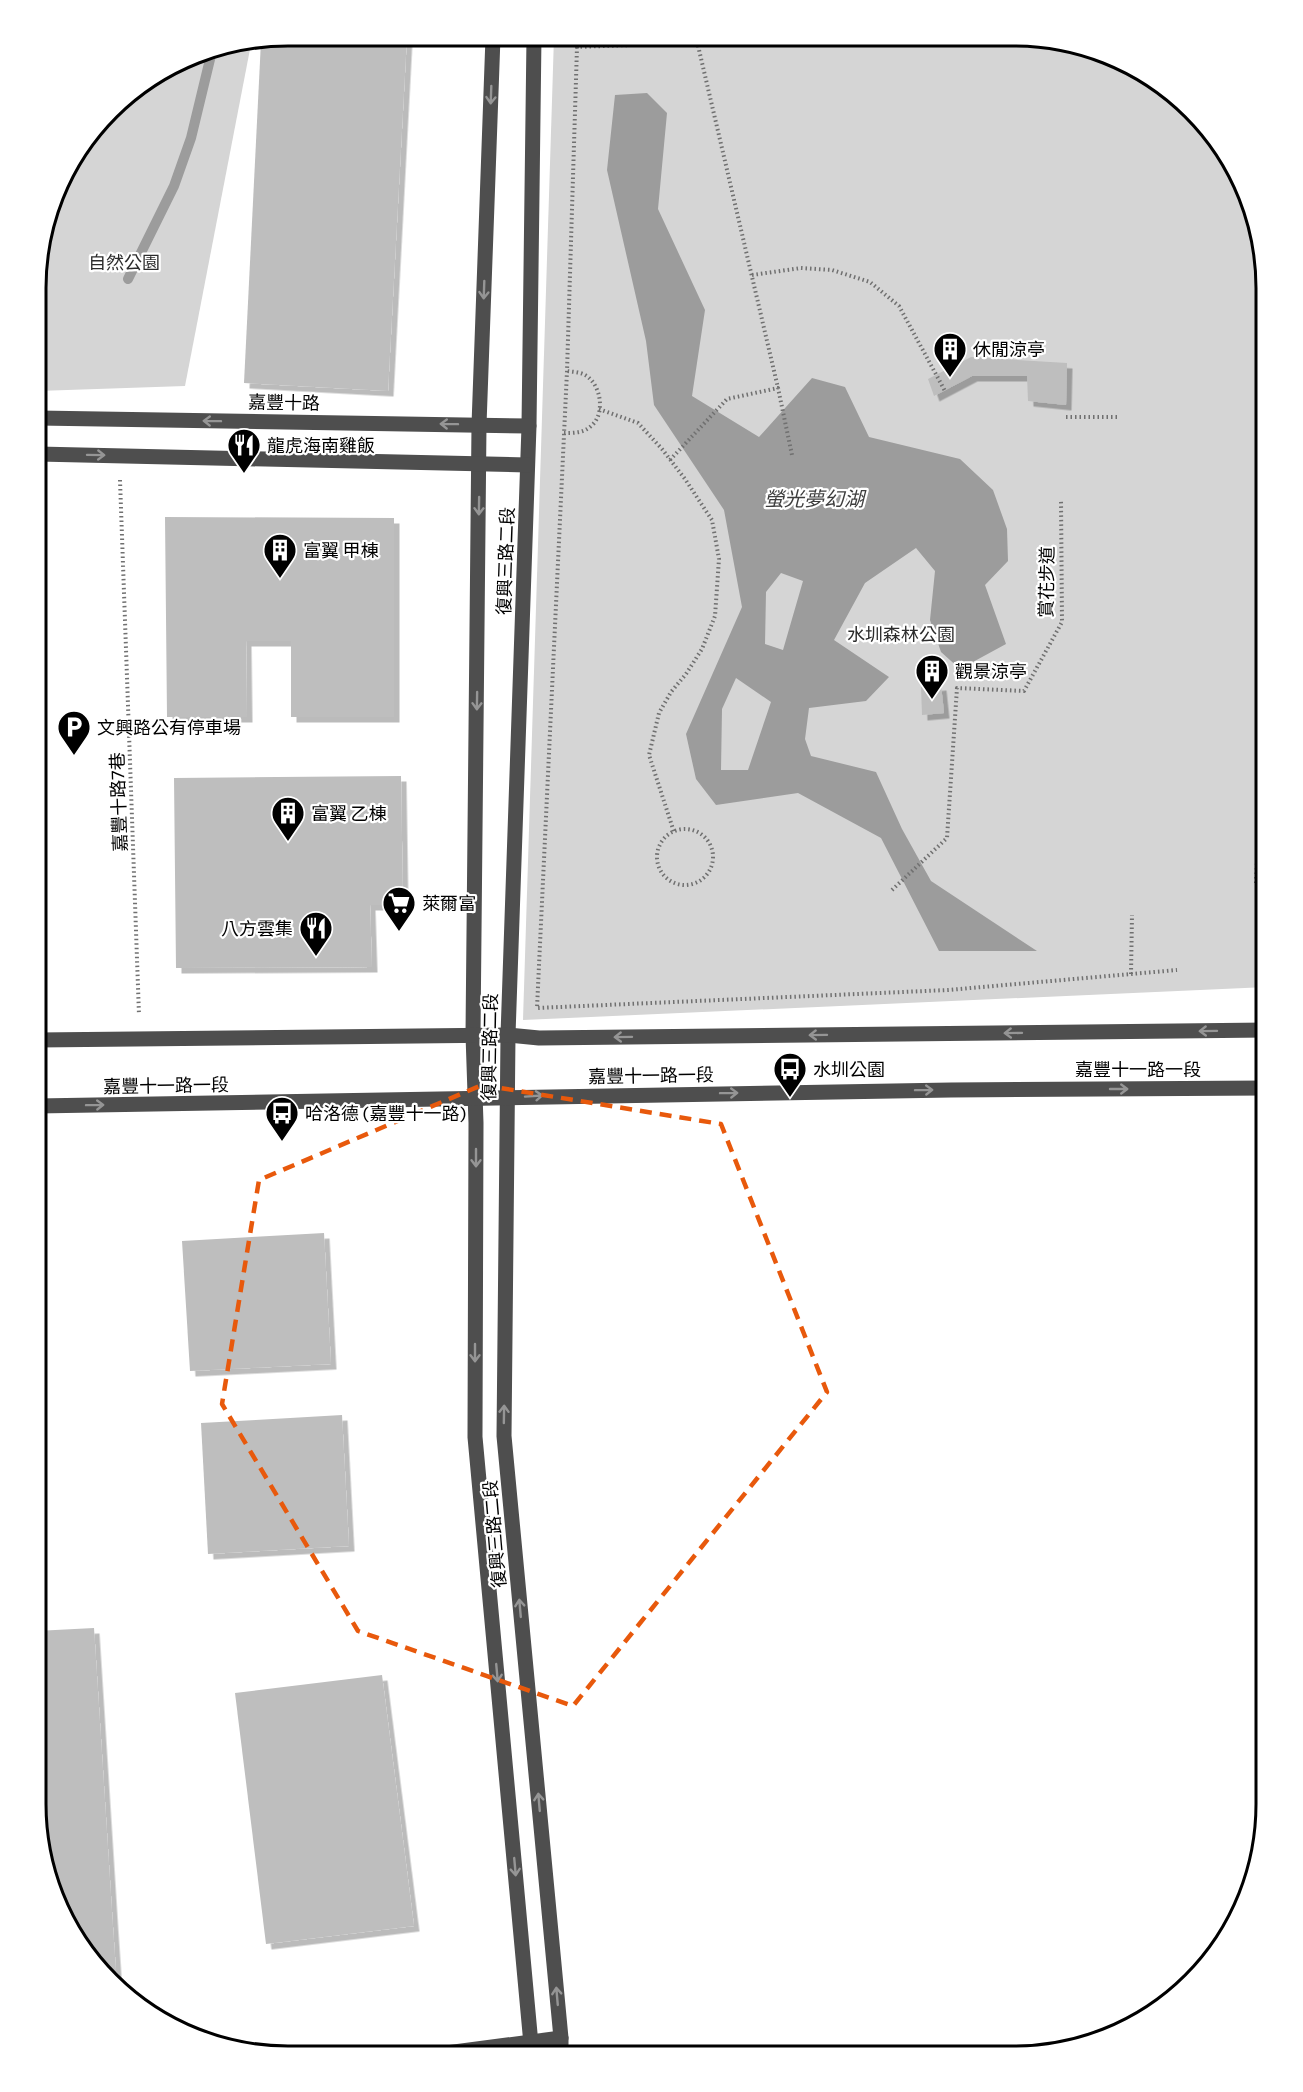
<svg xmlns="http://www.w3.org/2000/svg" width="1303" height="2092" viewBox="0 0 1303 2092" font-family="Commissioner,'Noto Sans TC',sans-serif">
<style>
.green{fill:#d5d5d5}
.water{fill:#9c9c9c;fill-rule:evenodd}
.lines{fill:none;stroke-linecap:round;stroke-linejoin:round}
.stream{stroke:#9c9c9c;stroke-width:10}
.building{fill:#bebebe;filter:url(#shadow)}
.path{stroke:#707070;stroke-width:4;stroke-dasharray:1.5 3;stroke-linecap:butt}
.minor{stroke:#4e4e4e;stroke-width:15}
.oneway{stroke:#959595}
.marked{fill:none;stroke:#e8590c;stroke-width:4.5;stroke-dasharray:12 8;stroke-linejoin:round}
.labels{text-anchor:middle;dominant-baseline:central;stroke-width:4.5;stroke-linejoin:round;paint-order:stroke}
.park-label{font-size:18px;fill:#2c2c2c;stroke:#fff}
.poi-label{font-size:18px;fill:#000;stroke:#fff;text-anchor:start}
.street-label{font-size:18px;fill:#000;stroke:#fff}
.water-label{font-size:20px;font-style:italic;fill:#3d3d3d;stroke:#fff}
.rim{fill:none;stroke:#000;stroke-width:3}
</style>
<defs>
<filter id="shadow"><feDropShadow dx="5.5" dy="5.5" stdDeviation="0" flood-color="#0004"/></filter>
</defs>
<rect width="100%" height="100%" fill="#fff"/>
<!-- green -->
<g class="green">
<polygon points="554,37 1048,38 1111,55 1168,88 1215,135 1248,192 1267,289 1267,987 523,1020"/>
<polygon points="251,44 185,386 38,391 38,256 62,177 122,99 192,55"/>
</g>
<!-- water -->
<path class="water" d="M 647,93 L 667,113 L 658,209 L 705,310 L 692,396 L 759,437 L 812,378 L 845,387 L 869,437 L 960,459 L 993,490 L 1007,529 L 1008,561 L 985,585 L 1006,644 L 960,669 L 941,652 L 930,620 L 935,571 L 916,548 L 865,583 L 834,640 L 889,677 L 866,701 L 809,708 L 805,739 L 811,756 L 876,772 L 902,829 L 931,881 L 1037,951 L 939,951 L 881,838 L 798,793 L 716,805 L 696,779 L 686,734 L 742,607 L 724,510 L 654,405 L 646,341 L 607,170 L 615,95 ZM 781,573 L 803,581 L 783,650 L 765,644 L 766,592 ZM 736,678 L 771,702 L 748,770 L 721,770 L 722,709 Z"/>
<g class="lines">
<!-- stream -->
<polyline class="stream" points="128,279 174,186 191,138 212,51"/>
</g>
<!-- building -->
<g class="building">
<polygon points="288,36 407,36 388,391 244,383 261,41"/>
<polygon points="971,357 1067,363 1066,405 1028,401 1027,376 972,376 934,396 928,379"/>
<polygon points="165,517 394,518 394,717 291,717 291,641 246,641 247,717 167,717"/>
<polygon points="941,685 944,713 922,715 921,687"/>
<polygon points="401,776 403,905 370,905 372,967 176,968 174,778"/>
<polygon points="324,1233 331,1364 190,1371 182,1241"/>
<polygon points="342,1415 349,1546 208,1554 201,1423"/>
<polygon points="94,1628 113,1927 117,1986 88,1957 55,1900 36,1804 36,1631"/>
<polygon points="382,1675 414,1926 266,1944 235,1693"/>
</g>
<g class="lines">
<!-- path -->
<g class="path">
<polyline points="577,37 577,47 658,44 663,37"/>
<polyline points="696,37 778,388"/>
<polyline points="577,47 567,371 537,1008 948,990 1177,970"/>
<polyline points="752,275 801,268 832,270 870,282 899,306 945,391"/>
<polyline points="599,409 638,423 662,449 685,479 712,520 719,559 715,616 702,649 686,674 671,692 659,713 649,755 674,832"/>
<polyline points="1066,417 1118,417"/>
<path d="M 564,433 C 573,433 584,433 591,426 C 606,414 601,384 585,375 C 580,372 573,372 567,371"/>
<polyline points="670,460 727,399 778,388 792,455"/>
<polyline points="120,480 139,1015"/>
<circle cx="685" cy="857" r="28"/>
<polyline points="1256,883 1267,634"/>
<polyline points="892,890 947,838 957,688 1024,691 1062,622 1061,500"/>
<polyline points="1131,974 1132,915"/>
</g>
<!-- minor -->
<g class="minor">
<polyline points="493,37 479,425 473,1035 476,1123 475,1437 532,2055"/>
<polyline points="534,37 529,426 508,1035 504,1436 561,2038 561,2055"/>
<polyline points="38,418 529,426"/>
<polyline points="38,454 527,465"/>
<polyline points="37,1040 508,1035 539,1038 1267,1030"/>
<polyline points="37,1106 951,1090 1267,1088"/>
<polyline points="439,2054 561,2038"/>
</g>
</g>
<!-- one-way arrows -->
<defs><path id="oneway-shaft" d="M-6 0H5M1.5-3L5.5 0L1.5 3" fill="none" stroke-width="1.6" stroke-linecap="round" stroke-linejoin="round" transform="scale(1.5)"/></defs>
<g class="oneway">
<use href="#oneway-shaft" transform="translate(491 95) rotate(92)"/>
<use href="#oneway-shaft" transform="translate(484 290) rotate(92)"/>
<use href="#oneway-shaft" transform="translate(212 421) rotate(-179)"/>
<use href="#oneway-shaft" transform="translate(449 424) rotate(-179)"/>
<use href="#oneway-shaft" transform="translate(96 455) rotate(1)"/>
<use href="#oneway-shaft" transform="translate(479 506) rotate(91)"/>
<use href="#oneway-shaft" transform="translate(477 701) rotate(91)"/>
<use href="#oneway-shaft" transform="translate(1208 1031) rotate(179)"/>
<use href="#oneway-shaft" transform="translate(1013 1033) rotate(179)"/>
<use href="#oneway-shaft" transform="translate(818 1035) rotate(179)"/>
<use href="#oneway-shaft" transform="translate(623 1037) rotate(179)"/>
<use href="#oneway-shaft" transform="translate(1119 1089)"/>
<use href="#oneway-shaft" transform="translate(924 1090) rotate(-1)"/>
<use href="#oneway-shaft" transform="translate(729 1093) rotate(-1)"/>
<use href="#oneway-shaft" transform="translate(534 1096) rotate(-4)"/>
<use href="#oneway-shaft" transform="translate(95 1105) rotate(-1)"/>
<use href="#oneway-shaft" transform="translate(476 1158) rotate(90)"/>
<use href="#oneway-shaft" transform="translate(475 1353) rotate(90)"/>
<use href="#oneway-shaft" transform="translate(504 1414) rotate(-89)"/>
<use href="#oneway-shaft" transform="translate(520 1608) rotate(-95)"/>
<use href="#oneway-shaft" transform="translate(497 1673) rotate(85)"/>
<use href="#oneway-shaft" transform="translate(539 1802) rotate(-95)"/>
<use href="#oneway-shaft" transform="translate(515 1867) rotate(85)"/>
<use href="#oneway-shaft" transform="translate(557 1996) rotate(-95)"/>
</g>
<!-- marked area -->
<path class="marked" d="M 482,1085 L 721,1124 L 827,1392 L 573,1706 L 358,1631 L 222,1404 L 259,1180 Z"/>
<!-- icons -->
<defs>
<symbol id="building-pin" viewBox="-11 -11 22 30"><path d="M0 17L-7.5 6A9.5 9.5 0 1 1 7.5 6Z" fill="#000" stroke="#fff"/><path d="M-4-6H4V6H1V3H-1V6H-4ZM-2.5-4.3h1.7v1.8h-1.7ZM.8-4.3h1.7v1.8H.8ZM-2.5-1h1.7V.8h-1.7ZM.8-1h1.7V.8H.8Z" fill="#fff"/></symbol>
<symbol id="restaurant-pin" viewBox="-11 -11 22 30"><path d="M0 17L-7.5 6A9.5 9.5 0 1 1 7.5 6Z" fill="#000" stroke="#fff"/><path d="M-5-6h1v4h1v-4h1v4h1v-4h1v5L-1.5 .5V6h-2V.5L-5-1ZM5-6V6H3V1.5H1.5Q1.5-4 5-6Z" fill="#fff"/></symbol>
<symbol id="parking-pin" viewBox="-11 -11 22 30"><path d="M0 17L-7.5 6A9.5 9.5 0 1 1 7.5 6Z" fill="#000" stroke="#fff"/><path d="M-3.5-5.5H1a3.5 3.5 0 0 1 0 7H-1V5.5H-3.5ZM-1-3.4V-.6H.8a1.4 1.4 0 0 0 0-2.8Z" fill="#fff"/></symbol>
<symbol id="supermarket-pin" viewBox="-11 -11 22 30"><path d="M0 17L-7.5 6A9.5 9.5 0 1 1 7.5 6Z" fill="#000" stroke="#fff"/><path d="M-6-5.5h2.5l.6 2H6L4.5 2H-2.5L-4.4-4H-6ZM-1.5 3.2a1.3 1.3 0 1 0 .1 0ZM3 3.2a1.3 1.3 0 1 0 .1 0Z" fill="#fff"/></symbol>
<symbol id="bus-pin" viewBox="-11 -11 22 30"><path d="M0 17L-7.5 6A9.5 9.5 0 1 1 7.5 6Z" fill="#000" stroke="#fff"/><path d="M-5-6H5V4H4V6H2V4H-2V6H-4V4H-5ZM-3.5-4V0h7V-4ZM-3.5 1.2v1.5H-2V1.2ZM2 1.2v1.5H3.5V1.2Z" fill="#fff"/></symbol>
</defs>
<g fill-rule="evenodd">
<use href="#building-pin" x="931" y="330" width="38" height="52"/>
<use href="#restaurant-pin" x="225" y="426" width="38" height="52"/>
<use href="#building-pin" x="261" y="531" width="38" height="52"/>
<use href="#building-pin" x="913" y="652" width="38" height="52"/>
<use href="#parking-pin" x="55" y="708" width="38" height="52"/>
<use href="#building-pin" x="269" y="794" width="38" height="52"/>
<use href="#supermarket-pin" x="380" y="884" width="38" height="52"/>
<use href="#restaurant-pin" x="297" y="909" width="38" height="52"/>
<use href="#bus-pin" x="771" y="1050" width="38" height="52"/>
<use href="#bus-pin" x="263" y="1094" width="38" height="52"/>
</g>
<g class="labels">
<!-- park labels -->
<g class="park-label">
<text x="124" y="262">自然公園</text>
<text x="901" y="634">水圳森林公園</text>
</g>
<!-- poi labels -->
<g class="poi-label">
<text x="973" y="349">休閒涼亭</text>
<text x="267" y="445">龍虎海南雞飯</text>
<text x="303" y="550">富翼 甲棟</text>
<text x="955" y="671">觀景涼亭</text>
<text x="97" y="727">文興路公有停車場</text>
<text x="311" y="813">富翼 乙棟</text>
<text x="422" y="903">萊爾富</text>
<text x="293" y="928" text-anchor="end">八方雲集</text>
<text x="813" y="1069">水圳公園</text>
<text x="305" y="1113">哈洛德 (嘉豐十一路)</text>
</g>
<!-- street labels -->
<g class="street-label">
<text transform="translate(284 402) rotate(1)">嘉豐十路</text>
<text transform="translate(505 561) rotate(-88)">復興三路二段</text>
<text transform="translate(1046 582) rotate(-89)">賞花步道</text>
<text transform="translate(118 802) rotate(-92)">嘉豐十路7巷</text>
<text transform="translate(489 1047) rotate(-89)">復興三路二段</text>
<text x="1138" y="1069">嘉豐十一路一段</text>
<text transform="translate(651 1075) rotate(-1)">嘉豐十一路一段</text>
<text transform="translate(166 1085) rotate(-1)">嘉豐十一路一段</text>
<text transform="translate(494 1534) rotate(-95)">復興三路二段</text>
</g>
<!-- water labels -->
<g class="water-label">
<text x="814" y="498">螢光夢幻湖</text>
</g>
</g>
<!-- crop -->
<path d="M0 0H1303V2092H0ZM288 46H1014A242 242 0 0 1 1256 288V1804A242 242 0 0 1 1014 2046H288A242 242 0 0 1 46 1804V288A242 242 0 0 1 288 46Z" fill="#fff" fill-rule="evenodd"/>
<path class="rim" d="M288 46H1014A242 242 0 0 1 1256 288V1804A242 242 0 0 1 1014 2046H288A242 242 0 0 1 46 1804V288A242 242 0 0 1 288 46Z"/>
</svg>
